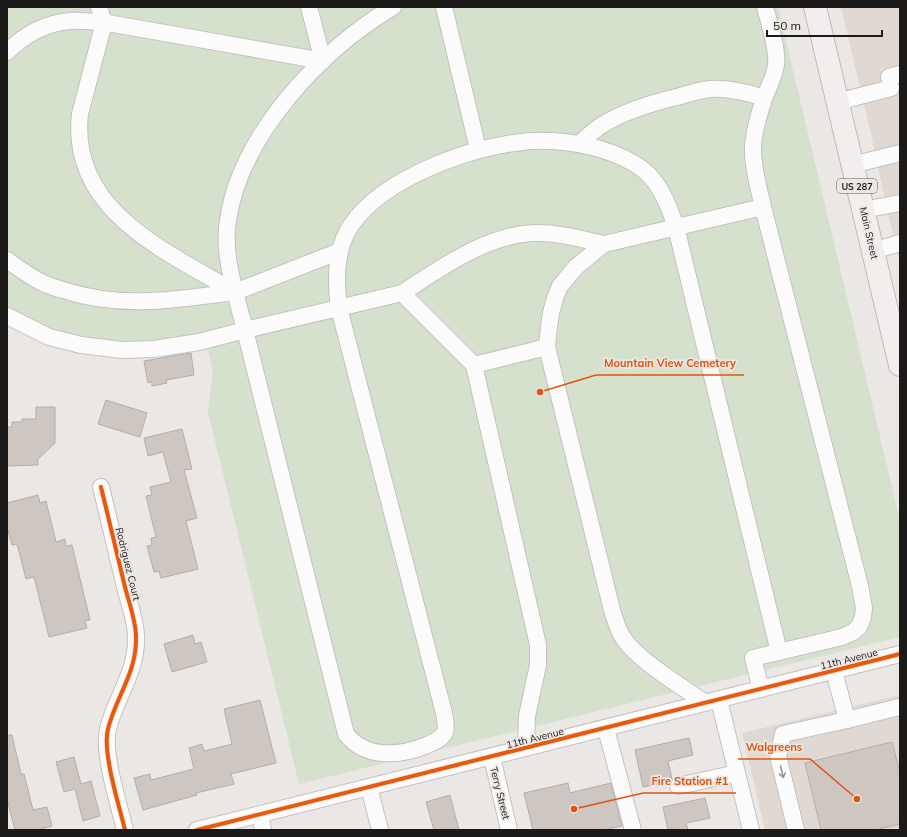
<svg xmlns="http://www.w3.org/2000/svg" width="907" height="837" viewBox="0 0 907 837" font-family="Mulish,sans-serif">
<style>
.built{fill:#e0d8d2}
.green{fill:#d5e0cd}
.building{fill:#cec6c0;stroke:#b1afae}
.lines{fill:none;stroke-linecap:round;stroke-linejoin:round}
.minor-casing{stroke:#c4c2c0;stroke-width:18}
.highway-casing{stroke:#c1b9b8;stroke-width:24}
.minor{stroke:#fcfbfb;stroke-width:16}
.highway{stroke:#f4eded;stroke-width:22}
.cycleway-casing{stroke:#ece7e3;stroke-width:6}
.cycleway{stroke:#e8590c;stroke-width:4}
.oneway{stroke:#979695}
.labels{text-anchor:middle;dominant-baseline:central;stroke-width:3.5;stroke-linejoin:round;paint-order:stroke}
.shield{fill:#ece7e3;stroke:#5a5855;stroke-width:1}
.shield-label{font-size:9px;font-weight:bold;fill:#1c1a18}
.street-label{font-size:10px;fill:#1c1a18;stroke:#ece7e3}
.leader{fill:none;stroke:#de560d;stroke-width:1.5}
.callout-dot{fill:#de560d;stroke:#ece7e3;stroke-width:1.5}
.callout-label{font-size:11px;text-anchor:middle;font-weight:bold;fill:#de560d;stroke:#ece7e3;stroke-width:3.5;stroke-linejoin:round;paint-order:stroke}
</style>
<rect width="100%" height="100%" fill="#eae7e5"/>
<!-- built -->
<g class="built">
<polygon points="841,7 900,7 900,264 887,210 871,134"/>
<polygon points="900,695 900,830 765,830 742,733"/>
</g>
<!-- green -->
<polygon class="green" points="7,7 778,7 900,521 900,637 299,784 208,412 213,372 205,336 135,346 7,321"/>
<!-- building -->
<g class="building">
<polygon points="191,353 194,375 166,380 167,383 152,386 152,382 148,383 144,361"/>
<polygon points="106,400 147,413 140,437 98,424"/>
<polygon points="36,407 55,407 55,443 38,459 38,465 7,466 7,427 12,427 12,422 22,422 22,419 36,419"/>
<polygon points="182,429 192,469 184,470 197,518 186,521 198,569 161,578 159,571 154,572 147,546 152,545 151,538 156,537 146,496 152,495 150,487 171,482 163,452 148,456 144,438"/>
<polygon points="38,495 40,503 46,501 56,542 65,539 66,546 72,545 90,620 85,621 87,628 49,637 34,577 26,579 17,544 12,545 7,527 7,503"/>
<polygon points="193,635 195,644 201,642 207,662 172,672 164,644"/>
<polygon points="260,700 276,763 231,774 234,784 196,793 197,795 143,810 134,778 150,774 151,780 194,769 189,748 202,744 204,751 232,744 224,709"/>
<polygon points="7,735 12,735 21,774 24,774 33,810 47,807 52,826 38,830 15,830 7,799"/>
<polygon points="689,738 693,755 668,761 672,779 670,781 643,787 635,750"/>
<polygon points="892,742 900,773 900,824 875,830 821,830 805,763"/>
<polygon points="74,757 81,784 91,781 100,816 83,821 75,789 64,792 56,762"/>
<polygon points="568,783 570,793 611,783 622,826 604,830 533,830 524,793"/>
<polygon points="450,795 459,830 434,830 426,802"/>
<polygon points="705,798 710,818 686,823 688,830 668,830 663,807"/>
</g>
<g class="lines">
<defs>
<g id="minor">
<path d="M 99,7 L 102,17 L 102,30 L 80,114 C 69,211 166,251 235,292"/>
<polyline points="444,7 478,149"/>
<path d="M 7,52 C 24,35 46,23 70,21 C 81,20 91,22 102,22 L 323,61 L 309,7"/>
<polyline points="889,77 900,74"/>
<polyline points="837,102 891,88"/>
<path d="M 579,144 C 586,138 594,130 602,125 C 625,111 651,103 677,97 C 687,94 699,90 710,89 C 729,88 746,92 764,98"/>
<polyline points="852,165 900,153"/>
<path d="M 763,207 C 759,188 752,166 753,146 C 754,130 759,114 764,99 C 768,87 775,77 776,64 C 778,49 769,23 765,7"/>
<polyline points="863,210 900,203"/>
<polyline points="873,251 900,243"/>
<path d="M 7,260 C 18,268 30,277 43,283 C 49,286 56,288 63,290 C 120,309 176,300 235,292"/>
<path d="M 235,292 C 229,268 224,244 228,220 C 241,134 321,50 393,7"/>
<path d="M 402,293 C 441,268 486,235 534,233 C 558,232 581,239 604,244"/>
<polyline points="7,316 49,337 81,345 122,350 154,349 199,342 245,330 235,292 340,251"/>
<polyline points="547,347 549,326 551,313 555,298 560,286 576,267 604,244 763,207 860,586 864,608 863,617 859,627 853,632 842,637 753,658 761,689"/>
<path d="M 474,365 L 547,347 L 612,610 C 615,619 617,628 622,636 C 635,659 683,687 705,703"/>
<path d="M 101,487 C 109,520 117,554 125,587 C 129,603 136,621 136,637 C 137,673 116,696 108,729 C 102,752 119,805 125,830"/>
<polyline points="719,700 751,830"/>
<polyline points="847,720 899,707 900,708"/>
<polyline points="606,729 633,830"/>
<path d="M 526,748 L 527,716 L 538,665 L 538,645 L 474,365 L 402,293 L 245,330 L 346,734 C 365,759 399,756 425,746 C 432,743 442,739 445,732 C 447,726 445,719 444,713 L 339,308 C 336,283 335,257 346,234 C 372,183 461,150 514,143 C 546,138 582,142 612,153 C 625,158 638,164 648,174 C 663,189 669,208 676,227 L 779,652"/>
<polyline points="492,757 509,830"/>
<polyline points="678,786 737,773"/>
<polyline points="369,787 380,830"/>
<polyline points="260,814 263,830"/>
<polyline points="197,830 900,654"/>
<polyline points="796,830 778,756 783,734 847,720 834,671"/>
</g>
<polyline id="highway" points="815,7 900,365"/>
</defs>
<!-- minor casing -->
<use href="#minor" class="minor-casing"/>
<!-- highway casing -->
<use href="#highway" class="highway-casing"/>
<!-- minor -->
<use href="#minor" class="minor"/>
<!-- highway -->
<use href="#highway" class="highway"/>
<defs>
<g id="cycleway">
<path d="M 101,487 C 109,520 117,554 125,587 C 129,603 136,621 136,637 C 137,673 116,696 108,729 C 102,752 119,805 125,830"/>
<polyline points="197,830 900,654"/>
</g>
</defs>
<!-- cycleway casing -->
<use href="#cycleway" class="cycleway-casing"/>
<!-- cycleway -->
<use href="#cycleway" class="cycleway"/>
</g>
<!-- one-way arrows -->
<defs><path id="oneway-shaft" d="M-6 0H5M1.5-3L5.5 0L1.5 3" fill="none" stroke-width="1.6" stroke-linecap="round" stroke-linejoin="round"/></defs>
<use class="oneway" href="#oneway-shaft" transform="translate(782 772) rotate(76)"/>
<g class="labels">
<!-- shield labels -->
<rect class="shield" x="837" y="179" width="40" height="14" rx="3"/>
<g class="shield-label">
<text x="857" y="186">US 287</text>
</g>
<!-- street labels -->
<g class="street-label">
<text transform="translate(869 233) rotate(77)">Main Street</text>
<text transform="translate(128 564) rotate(76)">Rodriguez Court</text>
<text transform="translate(849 659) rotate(-14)">11th Avenue</text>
<text transform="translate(535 738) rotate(-14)">11th Avenue</text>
<text transform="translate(500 793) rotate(76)">Terry Street</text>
</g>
</g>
<!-- callouts -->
<path class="leader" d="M540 392L596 375H744M857 799L810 759H738M574 809L643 793H736"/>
<g class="callout-dot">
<circle cx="540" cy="392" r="4"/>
<circle cx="857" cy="799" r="4"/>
<circle cx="574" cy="809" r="4"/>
</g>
<g class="callout-label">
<text x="670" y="367">Mountain View Cemetery</text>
<text x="774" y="751">Walgreens</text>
<text x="690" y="785">Fire Station #1</text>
</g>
<!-- border -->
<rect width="907" height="837" fill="none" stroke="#1c1a18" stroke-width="16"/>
<!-- scale -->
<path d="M767 30v6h115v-6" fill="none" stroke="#1c1a18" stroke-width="2"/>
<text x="773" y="30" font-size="12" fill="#1c1a18" stroke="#ece7e3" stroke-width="3" paint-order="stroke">50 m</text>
</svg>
